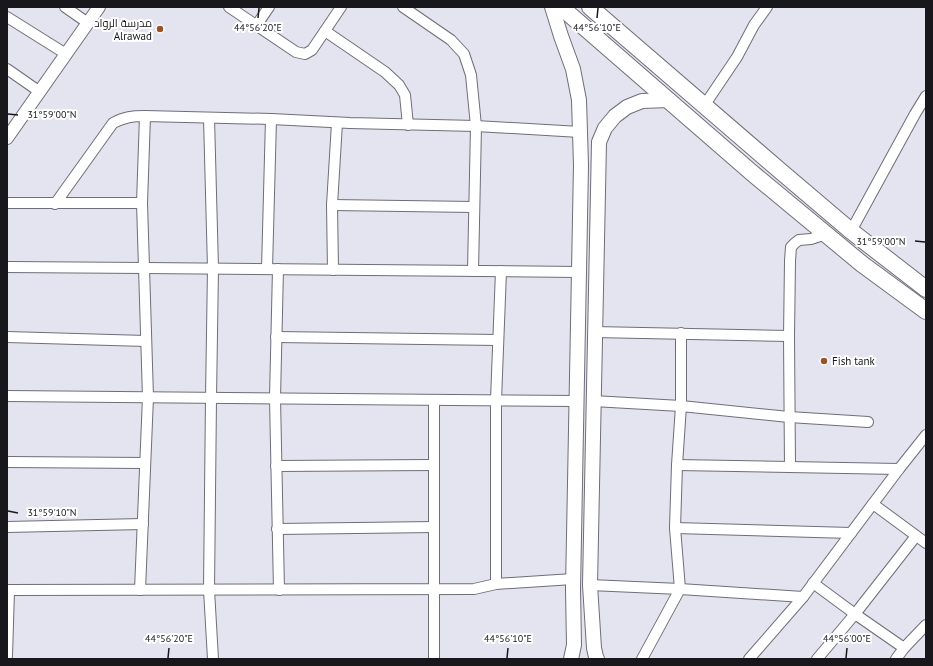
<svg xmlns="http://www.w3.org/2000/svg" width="933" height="666" viewBox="0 0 933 666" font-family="'PT Sans',Cairo,sans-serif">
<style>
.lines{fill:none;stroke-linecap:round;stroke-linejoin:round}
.minor-casing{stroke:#6e6e78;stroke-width:12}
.tertiary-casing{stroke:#6e6e78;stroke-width:14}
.secondary-casing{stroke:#6e6e78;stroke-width:16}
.primary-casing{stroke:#6e6e78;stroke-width:18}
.minor{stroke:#fff;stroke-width:10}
.tertiary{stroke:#fff;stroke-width:12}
.secondary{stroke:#fff;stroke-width:14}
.primary{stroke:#fff;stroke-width:16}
.ticks{fill:none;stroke:#18171c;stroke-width:1.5}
.poi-dot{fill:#985426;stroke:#fff;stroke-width:1.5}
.labels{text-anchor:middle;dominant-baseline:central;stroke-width:4;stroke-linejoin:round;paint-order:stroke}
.poi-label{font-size:11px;fill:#18171c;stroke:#fff;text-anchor:end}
.ticks-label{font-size:10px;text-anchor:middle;fill:#18171c;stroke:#fff;stroke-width:4;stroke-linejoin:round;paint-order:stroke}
</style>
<rect width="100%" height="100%" fill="#e4e4f0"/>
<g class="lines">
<defs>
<g id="minor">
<polyline points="65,7 88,23"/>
<polyline points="229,7 296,52 305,54 312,50 341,7"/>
<polyline points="403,7 451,40 464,54 471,75 476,126 473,271"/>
<polyline points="7,17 66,54"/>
<polyline points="256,26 269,7"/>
<polyline points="325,31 385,72 399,85 405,95 408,125"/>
<polyline points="7,69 40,92"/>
<polyline points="704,106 737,57 754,25 767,7"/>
<polyline points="209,118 213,268 211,398 209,590 213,659"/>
<polyline points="7,203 142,203"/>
<path d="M 55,204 L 113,123 C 125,117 132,116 145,116 L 271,119 L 350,123 L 476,126 L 580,132"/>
<polyline points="332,205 474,207"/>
<polyline points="851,231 915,114 926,96"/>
<polyline points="7,267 145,268 579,272"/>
<polyline points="267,269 271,119"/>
<polyline points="278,269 275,398 279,590"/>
<polyline points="333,270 332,205 337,123"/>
<polyline points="594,332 789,336"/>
<polyline points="7,337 146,341"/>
<polyline points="276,337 498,340"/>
<polyline points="7,396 576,401"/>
<polyline points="434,400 434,659"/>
<polyline points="593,401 681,406 789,417 868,422"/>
<polyline points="7,462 145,463"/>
<polyline points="677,465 899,469"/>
<polyline points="276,466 434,465"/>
<polyline points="790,467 789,336 790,261 791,247 795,243 799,240 811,239 826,234"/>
<polyline points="873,504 926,543"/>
<polyline points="7,527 143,524"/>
<polyline points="675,528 851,533"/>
<polyline points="277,529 434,527"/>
<polyline points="813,583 855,614 904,648"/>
<polyline points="496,584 496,400 501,271"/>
<polyline points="590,585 680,589 803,597"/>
<polyline points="7,590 474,589 496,584 573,579"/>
<polyline points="140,590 148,397 142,203 145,116"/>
<polyline points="7,656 9,590"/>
<polyline points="642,659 680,589 675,528 677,465 681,406 681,333"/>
<polyline points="749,659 803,597 899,469 926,435"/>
<polyline points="817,659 855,614 916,536"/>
<polyline points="896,659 904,648 926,625"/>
</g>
<polyline id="tertiary" points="7,138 99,7"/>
<g id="secondary">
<polyline points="552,7 561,36 573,69 579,100 581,165 573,589 574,645 571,659"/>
<polyline points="597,659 596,657 594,648 590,585 599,142 605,128 615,116 627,107 642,101 669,100"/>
</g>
<g id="primary">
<polyline points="561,7 751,172 862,264 926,311"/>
<polyline points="590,7 778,169 851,231 926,289"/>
</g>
</defs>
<!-- minor casing -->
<use href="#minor" class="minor-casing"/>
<!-- tertiary casing -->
<use href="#tertiary" class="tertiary-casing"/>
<!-- secondary casing -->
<use href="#secondary" class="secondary-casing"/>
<!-- primary casing -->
<use href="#primary" class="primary-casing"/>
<!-- minor -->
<use href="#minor" class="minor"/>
<!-- tertiary -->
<use href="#tertiary" class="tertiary"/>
<!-- secondary -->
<use href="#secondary" class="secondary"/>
<!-- primary -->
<use href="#primary" class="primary"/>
</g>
<!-- ticks -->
<path class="ticks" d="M 258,18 L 259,8M 597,18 L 598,8M 8,114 L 18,115M 915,241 L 925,242M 8,511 L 18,513M 168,658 L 169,648M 507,658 L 508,648M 846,658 L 847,648"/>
<!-- markers -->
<g class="poi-dot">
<circle cx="160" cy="29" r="4"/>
<circle cx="824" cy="361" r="4"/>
</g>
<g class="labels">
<!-- poi labels -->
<g class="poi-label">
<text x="152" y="23">مدرسة الرواد<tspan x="152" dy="13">Alrawad</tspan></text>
<text x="832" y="361" text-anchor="start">Fish tank</text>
</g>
</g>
<g class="ticks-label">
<text x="258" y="31">44°56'20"E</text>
<text x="597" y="31">44°56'10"E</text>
<text x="52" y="118">31°59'00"N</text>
<text x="881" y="245">31°59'00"N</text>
<text x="52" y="516">31°59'10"N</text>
<text x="169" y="642">44°56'20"E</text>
<text x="508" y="642">44°56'10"E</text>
<text x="847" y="642">44°56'00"E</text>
</g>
<!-- border -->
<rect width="933" height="666" fill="none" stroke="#18171c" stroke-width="16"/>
</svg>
